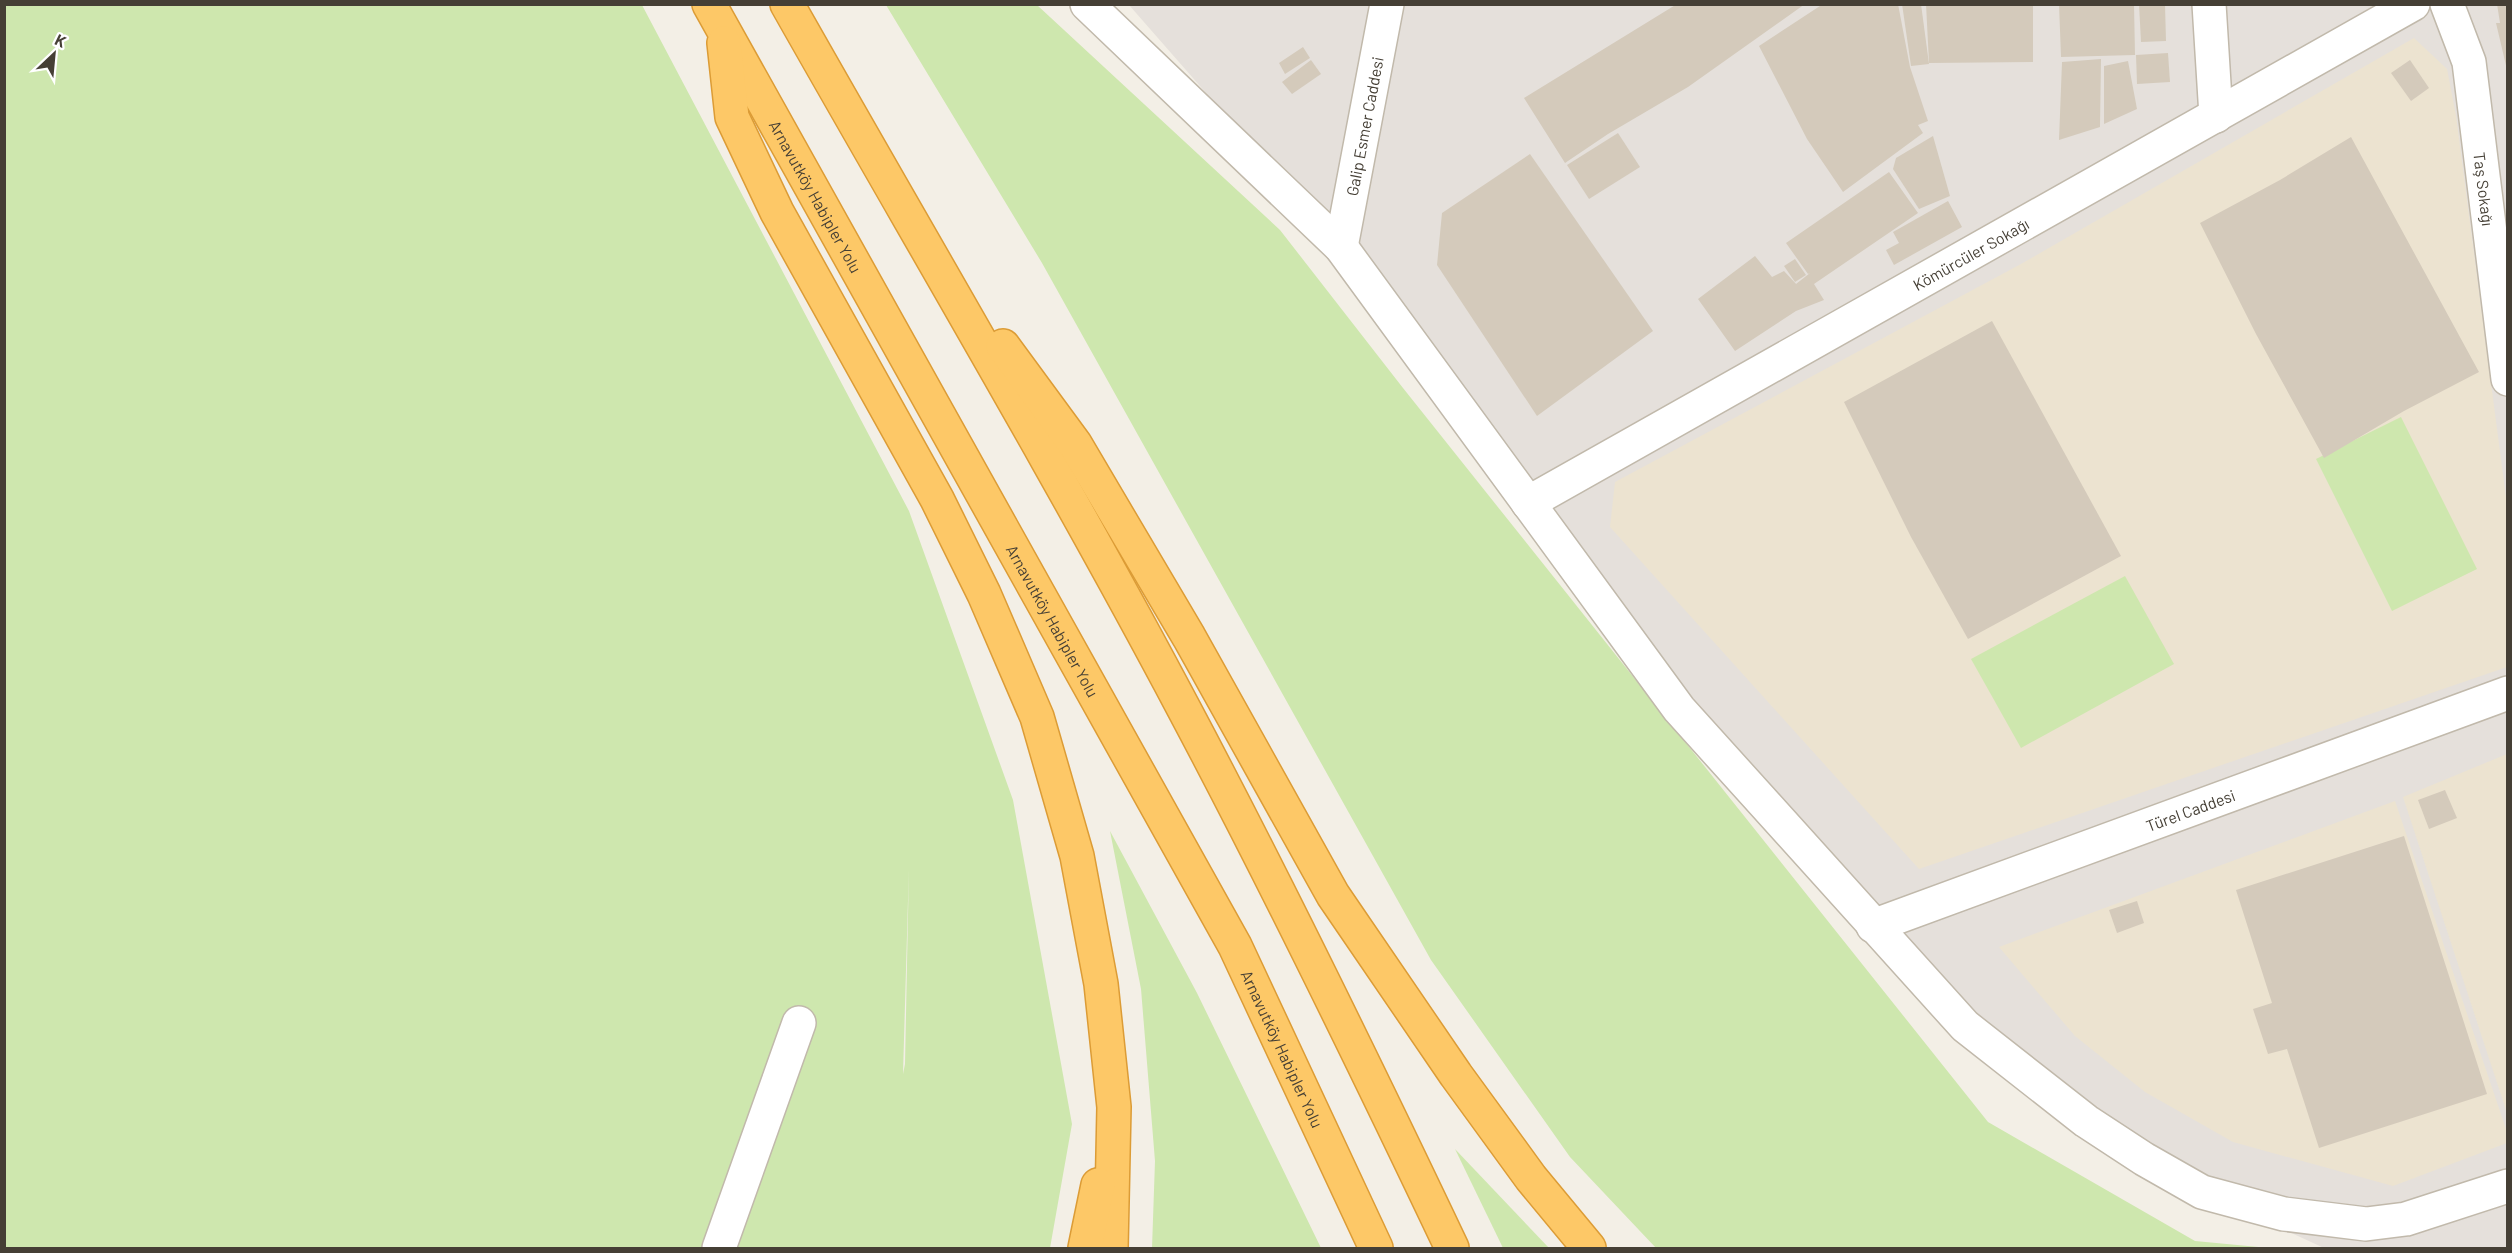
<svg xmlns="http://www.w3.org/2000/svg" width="2512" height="1253" viewBox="0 0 2512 1253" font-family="Barlow,sans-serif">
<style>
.industrial{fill:#e5e0db}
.education{fill:#ece3d0}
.green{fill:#cee7ae;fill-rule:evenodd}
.building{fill:#d4cabb}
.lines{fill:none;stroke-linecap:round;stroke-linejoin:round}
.minor-casing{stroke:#c1b9ab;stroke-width:36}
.highway-casing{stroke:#dc9c36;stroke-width:36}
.minor{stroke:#fff;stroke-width:33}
.highway{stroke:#fdc867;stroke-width:33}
.labels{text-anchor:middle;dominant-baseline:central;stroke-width:4.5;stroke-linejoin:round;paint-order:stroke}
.street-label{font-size:16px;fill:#453f35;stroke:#fff}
</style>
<rect width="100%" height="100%" fill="#f3efe6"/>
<!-- industrial -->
<polygon class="industrial" points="1129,5 2507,5 2507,1248 2324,1248 2202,1192 1965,1026 1679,709 1341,247"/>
<!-- education -->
<g class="education">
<polygon points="2414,38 2447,69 2456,116 2507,505 2507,667 1919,869 1610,527 1615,482 2021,264"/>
<polygon points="2507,754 2507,1113 2403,797"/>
<polygon points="2395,801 2507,1132 2507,1143 2393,1186 2233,1142 2145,1092 2075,1036 1999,947"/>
</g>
<!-- green -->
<g class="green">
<path d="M 4,5 L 642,5 L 909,511 L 1013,800 L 1072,1124 L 1050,1248 L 5,1248 ZM 909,865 L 905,1064 L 903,1074 L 909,866 Z"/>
<polygon points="886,5 1037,5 1280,230 1403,388 1988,1122 2195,1241 2269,1248 1656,1248 1570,1157 1431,960 1042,263"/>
<polygon points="2401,417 2477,569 2392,611 2316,459"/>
<polygon points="2125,576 2174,664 2021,748 1971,659"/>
<polygon points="1110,831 1197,993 1321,1248 1152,1248 1155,1161 1141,989"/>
<polygon points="1455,1149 1549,1248 1503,1248"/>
</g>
<!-- building -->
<g class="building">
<polygon points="1677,4 1805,4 1688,87 1608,134 1565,163 1524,98"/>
<polygon points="1823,4 1898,4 1910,67 1928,121 1918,125 1923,133 1843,192 1807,139 1759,46"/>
<polygon points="1902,4 1921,4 1929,64 1911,66"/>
<polygon points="1926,4 2033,4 2033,62 1929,63"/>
<polygon points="2059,4 2134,4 2135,55 2061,57"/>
<polygon points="2139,4 2165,4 2166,41 2141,42"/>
<polygon points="2497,4 2508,4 2508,74 2496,23 2500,23"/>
<polygon points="1303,47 1310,58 1285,74 1279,63"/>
<polygon points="2168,53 2170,82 2137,84 2136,55"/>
<polygon points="2101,59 2100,127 2059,140 2062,62"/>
<polygon points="1311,60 1321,74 1292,94 1282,82"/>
<polygon points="2410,60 2429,88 2411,101 2391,73"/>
<polygon points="2128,61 2137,109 2104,124 2104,66"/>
<polygon points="1618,133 1640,167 1589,199 1567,165"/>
<polygon points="1933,136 1950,196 1919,209 1893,169 1896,158"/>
<polygon points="2351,137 2479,372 2404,411 2324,458 2256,334 2200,223 2280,180"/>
<polygon points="1530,154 1653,331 1537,416 1437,265 1442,213"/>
<polygon points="1889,172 1918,213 1814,284 1824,300 1796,311 1735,351 1698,299 1755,256 1772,277 1784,271 1798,286 1796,284 1810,273 1808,274 1786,243"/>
<polygon points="1948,201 1962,227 1894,265 1886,250 1899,243 1893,232"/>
<polygon points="1795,259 1806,275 1795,282 1784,266"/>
<polygon points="1992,321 2121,556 1968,639 1911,537 1844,402"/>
<polygon points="2445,790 2457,818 2429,829 2418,800"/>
<polygon points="2404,836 2487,1094 2319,1148 2287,1049 2268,1054 2253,1009 2272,1003 2236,890"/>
<polygon points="2137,901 2144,923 2117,933 2109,910"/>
</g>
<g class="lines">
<defs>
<g id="minor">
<polyline points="1087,4 1341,247 1679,709 1965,1026 2086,1121 2144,1159 2202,1192 2284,1214 2366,1224 2406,1219 2508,1186"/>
<polyline points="2209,4 2216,116"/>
<path id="s1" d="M 2447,4 L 2469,62 L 2508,379"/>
<path id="s2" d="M 1341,247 L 1387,4"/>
<path id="s3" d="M 1528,503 L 2413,4"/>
<path id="s4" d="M 1873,926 L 2508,693"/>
<polyline points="719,1248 799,1023"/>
</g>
<g id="highway">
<path id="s5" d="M 709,4 L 1235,946 L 1376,1248"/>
<path d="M 787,4 C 920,239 1058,471 1184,709 C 1278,886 1366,1067 1452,1248"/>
<polyline points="724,43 732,117 777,212 937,499 984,594 1037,717 1077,856 1101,984 1114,1107 1111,1248"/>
<polyline points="1003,346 1075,444 1189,637 1333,895 1456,1075 1531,1178 1589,1248"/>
<polyline points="1085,1248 1098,1185"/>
</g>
</defs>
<!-- minor casing -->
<use href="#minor" class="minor-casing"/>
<!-- highway casing -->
<use href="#highway" class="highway-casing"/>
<!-- minor -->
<use href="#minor" class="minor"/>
<!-- highway -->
<use href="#highway" class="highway"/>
</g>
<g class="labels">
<!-- street labels -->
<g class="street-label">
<text stroke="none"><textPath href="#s2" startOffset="123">Galip Esmer Caddesi</textPath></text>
<text stroke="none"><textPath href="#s1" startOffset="190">Taş Sokağı</textPath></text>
<text stroke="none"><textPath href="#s5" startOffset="220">Arnavutköy Habipler Yolu</textPath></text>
<text stroke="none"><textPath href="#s3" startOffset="508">Kömürcüler Sokağı</textPath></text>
<text stroke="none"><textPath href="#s5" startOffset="706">Arnavutköy Habipler Yolu</textPath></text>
<text stroke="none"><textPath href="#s4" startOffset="338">Türel Caddesi</textPath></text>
<text stroke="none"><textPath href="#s5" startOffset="1192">Arnavutköy Habipler Yolu</textPath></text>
</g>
</g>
<!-- border -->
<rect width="2512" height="1253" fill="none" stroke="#453f35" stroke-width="12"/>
<!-- north arrow -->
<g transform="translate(54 54) rotate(26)" stroke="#ffffff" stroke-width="4.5" paint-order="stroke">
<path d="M0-4.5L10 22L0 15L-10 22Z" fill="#453f35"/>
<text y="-9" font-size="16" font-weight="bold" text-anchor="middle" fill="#453f35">K</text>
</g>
</svg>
